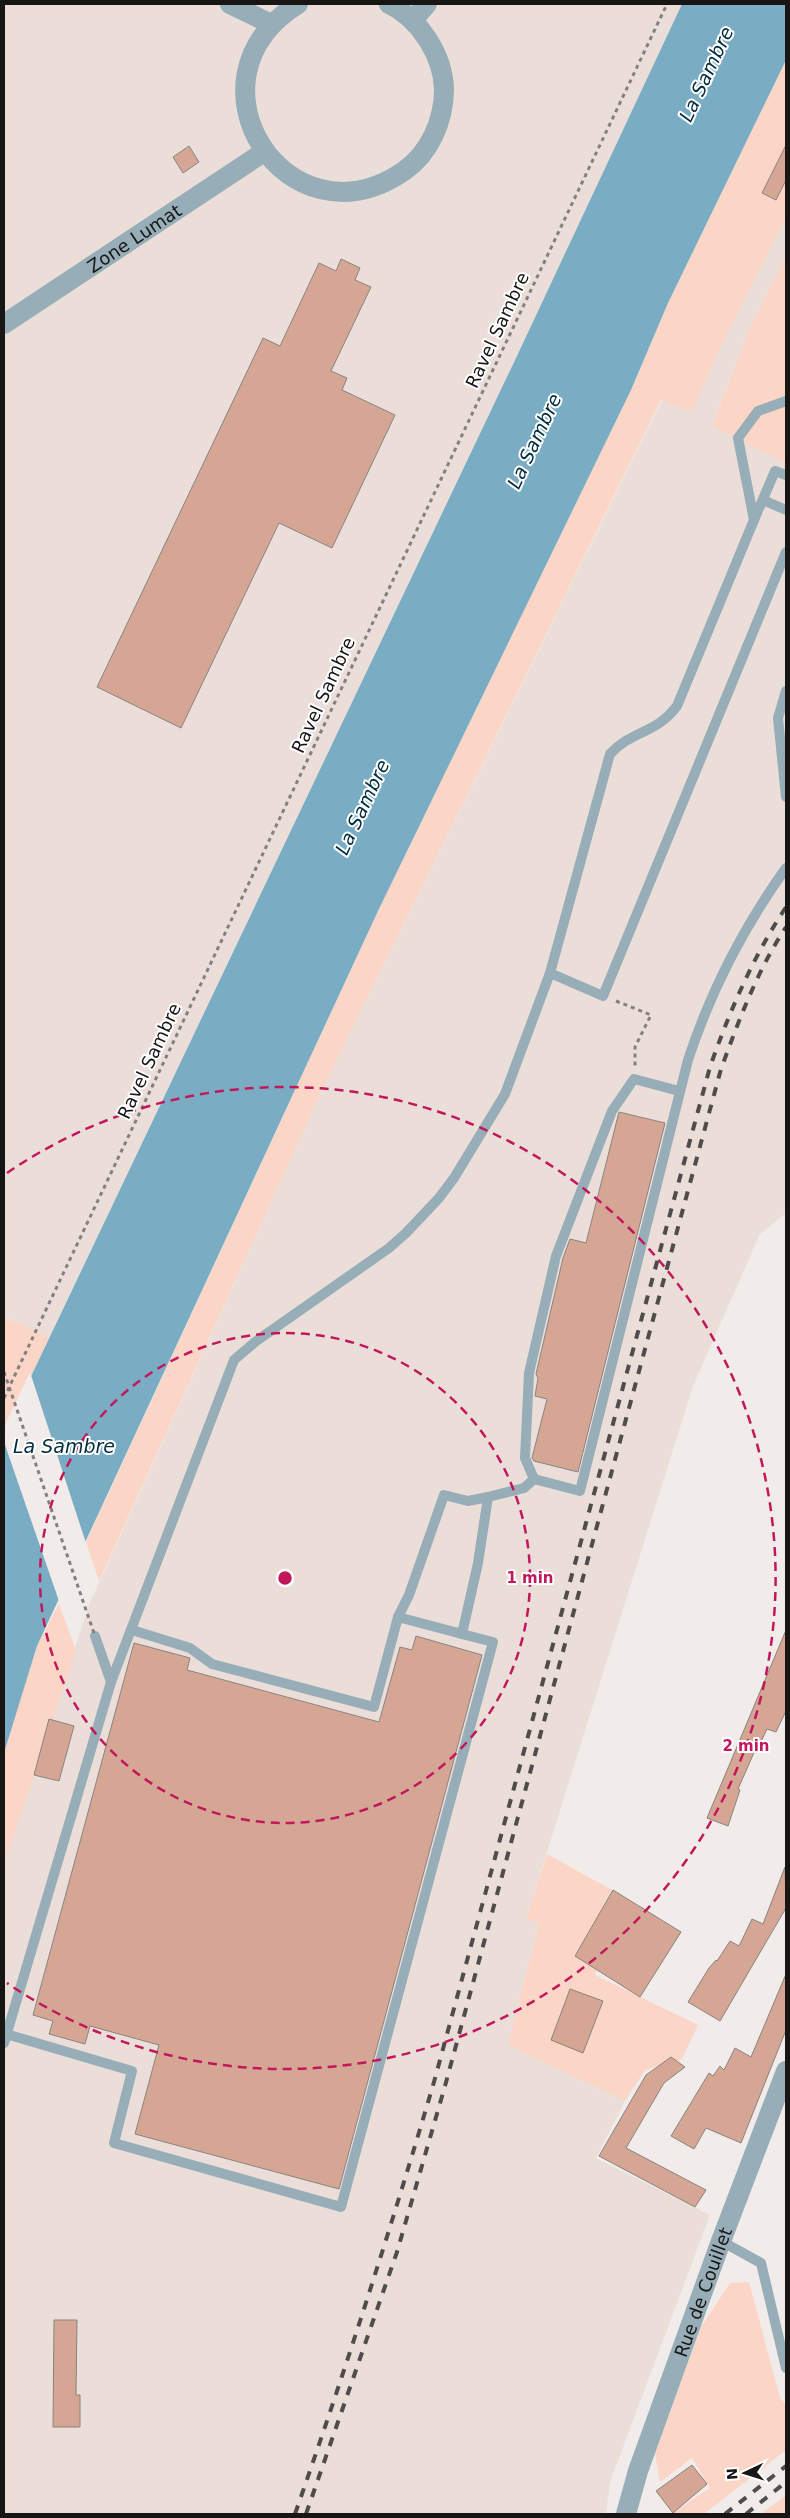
<svg xmlns="http://www.w3.org/2000/svg" width="790" height="2518" viewBox="0 0 790 2518" font-family="'DejaVu Sans',sans-serif">
<style>
.built{fill:#ebded9}
.green{fill:#fbd5c6}
.water{fill:#7aadc3}
.pier{fill:#f1ebe9}
.building{fill:#d6a694;stroke:#888381}
.lines{fill:none;stroke-linecap:round;stroke-linejoin:round}
.path{stroke:#84807f;stroke-width:3;stroke-dasharray:4 4;stroke-linecap:butt}
.service{stroke:#97adb7;stroke-width:10}
.minor{stroke:#97adb7;stroke-width:20}
.rail{stroke:#4f4c4b;stroke-width:4;stroke-dasharray:9 9;stroke-linecap:butt}
.path-bridge{stroke:#84807f;stroke-width:3;stroke-dasharray:4 4;stroke-linecap:butt}
.ring{fill:none;stroke:#c2185b;stroke-width:2.5;stroke-dasharray:9 6}
.labels{text-anchor:middle;dominant-baseline:central;stroke-width:4;stroke-linejoin:round;paint-order:stroke}
.street-label{font-size:18px;fill:#181615;stroke:#fff}
.water-label{font-size:19px;font-style:italic;fill:#002e3e;stroke:#fff}
.centre{fill:#c2185b;stroke:#fff;stroke-width:2.5}
.ring-label{font-size:15px;text-anchor:middle;font-weight:bold;fill:#c2185b;stroke:#fff;stroke-width:4;stroke-linejoin:round;paint-order:stroke}
</style>
<rect width="100%" height="100%" fill="#f1ebe9"/>
<!-- built -->
<g class="built">
<polygon points="4,4 682,4 516,358 49,1338 25,1325 4,1318"/>
<polygon points="786,217 786,257 749,330 712,425 786,463 786,1213 760,1234 693,1386 526,1919 539,1922 508,2045 625,2101 596,2158 710,2215 610,2482 606,2514 4,2514 4,1864 89,1605 320,1094 662,400 692,412 718,352"/>
</g>
<!-- green -->
<g class="green">
<polygon points="786,60 786,217 718,352 692,412 661,400 320,1094 99,1581 86,1542 378,911 631,390 668,303"/>
<polygon points="786,257 786,463 712,426 749,330"/>
<polygon points="4,1318 25,1325 49,1338 4,1433"/>
<polygon points="59,1604 76,1651 4,1864 4,1753 37,1646"/>
<polygon points="547,1854 612,1890 576,1956 597,1970 595,1975 698,2025 681,2060 645,2070 625,2101 508,2045 539,1923 526,1919"/>
<polygon points="749,2282 780,2398 786,2405 786,2450 704,2514 671,2514 710,2488 692,2458 660,2482 655,2454 701,2327 730,2283"/>
<polygon points="786,2495 786,2514 761,2514"/>
</g>
<!-- water -->
<polygon class="water" points="682,4 786,4 786,60 668,303 631,390 378,911 37,1646 4,1753 4,1433 516,358"/>
<!-- pier -->
<polygon class="pier" points="30,1372 87,1546 60,1604 4,1442 4,1427"/>
<!-- building -->
<g class="building">
<polygon points="786,145 786,180 776,200 762,193"/>
<polygon points="189,146 199,162 183,173 173,157"/>
<polygon points="341,259 360,268 355,280 371,287 331,371 347,378 342,390 395,415 332,548 279,523 181,728 97,687 263,338 280,346 319,263 336,271"/>
<polygon points="619,1112 665,1123 578,1472 534,1461 532,1458 547,1399 535,1396 538,1378 536,1374 563,1258 570,1239 586,1243"/>
<polygon points="786,1630 786,1711 776,1732 767,1729 758,1748 756,1748 738,1789 740,1790 728,1826 707,1818"/>
<polygon points="416,1636 482,1655 339,2189 135,2134 159,2045 90,2026 85,2044 49,2034 53,2021 33,2015 134,1643 190,1658 187,1670 379,1722 400,1647 412,1650"/>
<polygon points="49,1719 74,1726 59,1781 34,1775"/>
<polygon points="785,1867 786,1908 720,2021 688,2002 709,1968 716,1960 717,1961 730,1941 739,1946 752,1919 763,1924"/>
<polygon points="613,1890 681,1932 640,1997 575,1956"/>
<polygon points="786,1974 786,2030 741,2143 706,2128 694,2149 671,2136 709,2073 713,2076 720,2066 724,2070 735,2048 751,2057"/>
<polygon points="570,1989 603,2001 583,2053 551,2040"/>
<polygon points="671,2057 685,2067 664,2083 626,2148 706,2190 695,2207 599,2156 646,2075"/>
<polygon points="54,2320 77,2320 76,2395 80,2395 80,2427 53,2427"/>
<polygon points="692,2465 707,2484 673,2513 656,2491"/>
</g>
<g class="lines">
<!-- path -->
<g class="path">
<polyline points="616,1001 651,1015 635,1047 635,1066"/>
<polyline points="4,1398 667,4"/>
</g>
<!-- service -->
<g class="service">
<polyline points="763,500 786,510"/>
<polyline points="754,520 775,471 786,475"/>
<polyline points="786,691 778,718 786,797"/>
<polyline points="550,973 603,996 786,552"/>
<polyline points="534,1479 525,1458 529,1373 556,1256 612,1111 634,1079 679,1091"/>
<polyline points="398,1617 409,1595 444,1495 468,1501 488,1497"/>
<path d="M 132,1630 L 190,1648 L 212,1664 L 374,1707 L 398,1617 L 462,1634 L 478,1563 L 488,1497 L 524,1488 L 534,1479 L 580,1491 L 688,1060 C 711,990 743,928 786,868"/>
<path d="M 111,1682 L 234,1360 L 255,1342 L 389,1248 L 406,1233 L 439,1198 L 454,1178 L 505,1094 L 550,973 L 610,754 C 632,730 656,734 677,706 L 754,520 L 738,438 L 758,411 L 786,401"/>
<polyline points="6,2034 132,2071 114,2143 341,2207 493,1642 462,1634"/>
<polyline points="4,2043 111,1682 95,1636"/>
<polyline points="721,2241 761,2263 786,2368"/>
</g>
<!-- minor -->
<g class="minor">
<polyline points="230,4 271,24"/>
<path d="M 298,4 C 176,80 288,251 404,171 C 430,153 444,120 444,89 C 443,55 419,18 389,4"/>
<polyline points="413,20 427,4"/>
<path id="s1" d="M 4,324 L 264,152"/>
<path id="s2" d="M 626,2514 L 638,2471 L 721,2241 L 786,2071"/>
</g>
<!-- rail -->
<g class="rail">
<path d="M 295,2514 C 345,2371 391,2228 434,2082 L 710,1067 C 730,1010 753,957 786,907"/>
<path d="M 306,2514 L 397,2252 L 445,2086 L 721,1069 C 739,1020 757,971 786,927"/>
<polyline points="725,2514 786,2466"/>
<polyline points="746,2514 786,2482"/>
</g>
<!-- path-bridge -->
<polyline class="path-bridge" points="4,1372 95,1636"/>
</g>
<!-- distance rings -->
<g class="ring">
<circle cx="285" cy="1578" r="245"/>
<path d="M7 1173A491 491 0 1 1 7 1983"/>
</g>
<g class="labels">
<!-- street labels -->
<g class="street-label">
<text stroke="none"><textPath href="#s1" startOffset="156">Zone Lumat</textPath></text>
<text transform="translate(497 330) rotate(-65)">Ravel Sambre</text>
<text transform="translate(323 695) rotate(-65)">Ravel Sambre</text>
<text transform="translate(149 1061) rotate(-65)">Ravel Sambre</text>
<text stroke="none"><textPath href="#s2" startOffset="235">Rue de Couillet</textPath></text>
</g>
<!-- water labels -->
<g class="water-label">
<text transform="translate(706 74) rotate(-65)">La Sambre</text>
<text transform="translate(534 441) rotate(-65)">La Sambre</text>
<text transform="translate(362 807) rotate(-65)">La Sambre</text>
<text x="64" y="1446">La Sambre</text>
</g>
</g>
<circle cx="285" cy="1578" r="8" class="centre"/>
<g class="ring-label">
<text x="530" y="1583">1 min</text>
<text x="746" y="1751">2 min</text>
</g>
<!-- border -->
<rect width="790" height="2518" fill="none" stroke="#181615" stroke-width="10"/>
<!-- north arrow -->
<g transform="translate(745 2473) rotate(266)" stroke="#ffffff" stroke-width="4" paint-order="stroke">
<path d="M0-4L9 19L0 12L-9 19Z" fill="#181615"/>
<text y="-8" font-size="14" font-weight="bold" text-anchor="middle" fill="#181615">N</text>
</g>
</svg>
